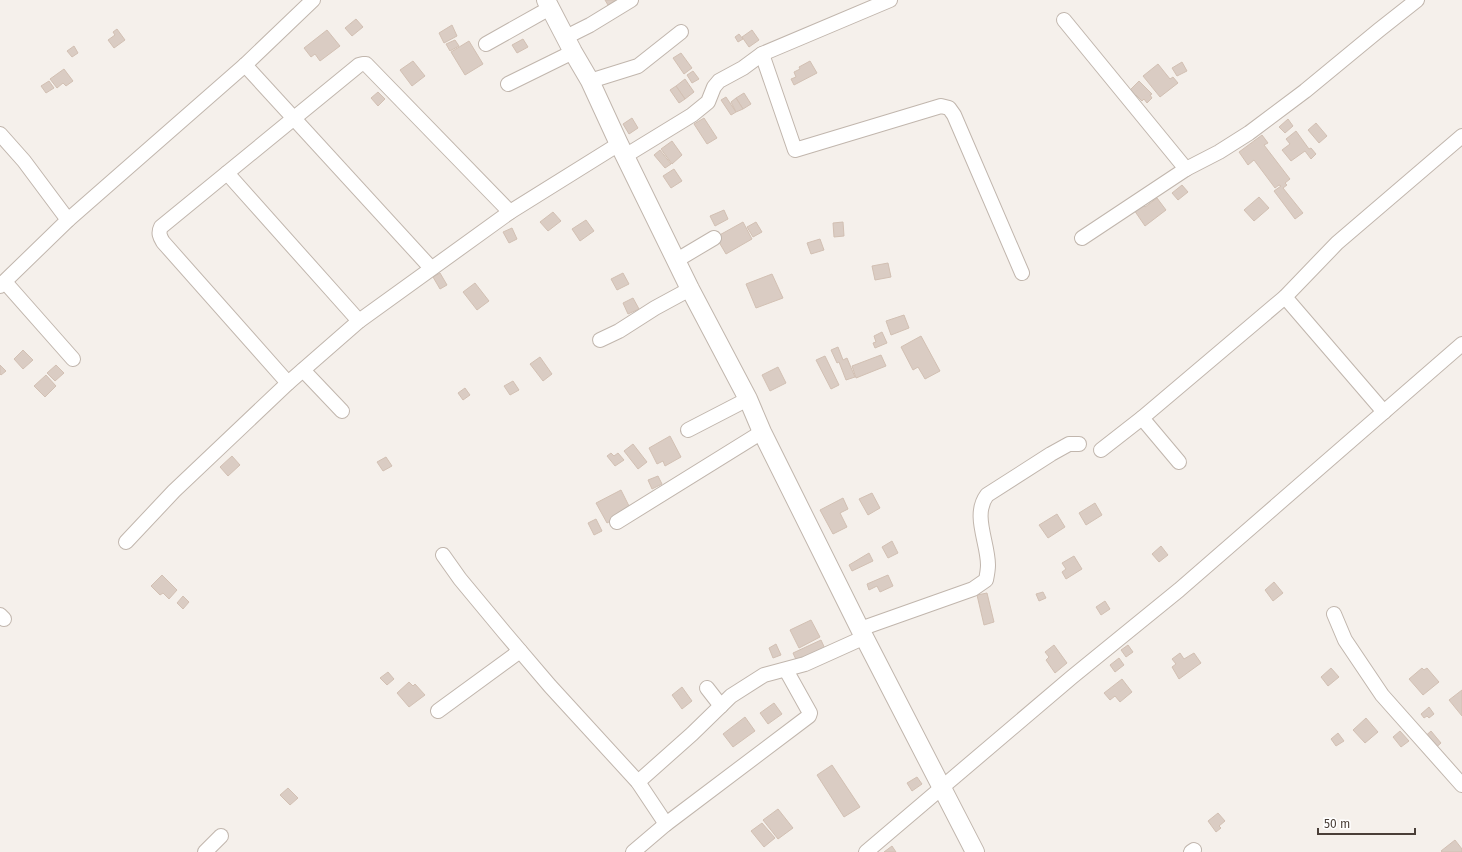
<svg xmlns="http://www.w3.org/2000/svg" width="1462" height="852" viewBox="0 0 1462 852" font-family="'Fira Sans',sans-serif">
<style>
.building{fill:#daccc3;stroke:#d2c0b3}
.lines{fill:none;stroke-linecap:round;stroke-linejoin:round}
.minor-casing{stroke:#c1b6ad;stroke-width:16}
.tertiary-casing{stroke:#c1b6ad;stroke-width:20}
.minor{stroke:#fff;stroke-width:14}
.tertiary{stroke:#fff;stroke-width:18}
</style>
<rect width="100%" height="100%" fill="#f5f0eb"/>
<!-- building -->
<g class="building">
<polygon points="605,0 616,0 608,5"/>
<polygon points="356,19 363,27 352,36 345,28"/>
<polygon points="452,25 457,36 444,43 439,33"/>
<polygon points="117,29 125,40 114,48 108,40 115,35 113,32"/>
<polygon points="327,30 340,46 320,61 315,54 311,57 304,48"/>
<polygon points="752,30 759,40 749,47 742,37"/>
<polygon points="739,34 743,39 738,42 735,37"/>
<polygon points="523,39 528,47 517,53 512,45"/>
<polygon points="455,40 459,46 450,51 446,44"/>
<polygon points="469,41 483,64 465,75 451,52"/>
<polygon points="74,46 78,53 72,57 67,51"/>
<polygon points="681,53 692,68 684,74 673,58"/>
<polygon points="413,61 425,76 412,86 400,70"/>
<polygon points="810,61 817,73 794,85 791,79 796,77 794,72 800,69 799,67"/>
<polygon points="1182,62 1187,71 1177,76 1172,68"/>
<polygon points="1158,64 1170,79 1173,77 1178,83 1160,97 1143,76"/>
<polygon points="64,69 73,81 66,86 63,83 57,88 50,79"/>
<polygon points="693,71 699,79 692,83 687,75"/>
<polygon points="685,79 694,92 685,99 676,86"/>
<polygon points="49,81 54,88 46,93 41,86"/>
<polygon points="1139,81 1152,94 1150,95 1152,98 1147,103 1144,99 1142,101 1136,95 1133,98 1128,92"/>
<polygon points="676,86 685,99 679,103 670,90"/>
<polygon points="378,92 385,99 378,106 371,98"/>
<polygon points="744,93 751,104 743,109 736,98"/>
<polygon points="726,97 736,112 731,115 721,100"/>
<polygon points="736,98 743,109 736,112 731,102"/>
<polygon points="632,118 638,128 629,134 623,124"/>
<polygon points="704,118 717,138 707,144 694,124"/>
<polygon points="1288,119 1293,126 1285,133 1279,127"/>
<polygon points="1316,123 1327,136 1319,143 1308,130"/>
<polygon points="1296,131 1309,149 1311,148 1316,154 1311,159 1305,151 1291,161 1282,150 1290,144 1286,139"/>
<polygon points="1262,135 1268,143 1264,145 1290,179 1285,183 1287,185 1283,188 1303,213 1295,219 1274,191 1281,186 1279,185 1275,188 1254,160 1248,165 1239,152"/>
<polygon points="672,141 682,155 672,164 661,149"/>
<polygon points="660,150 671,164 665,168 654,155"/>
<polygon points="674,169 682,181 671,188 663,176"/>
<polygon points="1182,185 1188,192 1178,200 1172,193"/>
<polygon points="1259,197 1269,208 1254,221 1244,210"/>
<polygon points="1157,198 1166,210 1145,226 1132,207 1141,201 1145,207"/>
<polygon points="724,210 728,219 715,226 710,216"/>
<polygon points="553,212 561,221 548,231 540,222"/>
<polygon points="586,220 594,231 580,241 572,229"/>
<polygon points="743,222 752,239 726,254 716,237"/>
<polygon points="756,222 762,232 753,237 747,227"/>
<polygon points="843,222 844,236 834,237 833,223"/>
<polygon points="512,228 517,239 509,243 503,232"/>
<polygon points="820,239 824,250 811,254 807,243"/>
<polygon points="888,263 891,277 875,280 872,266"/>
<polygon points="440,273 447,285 440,289 433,277"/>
<polygon points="623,273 629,284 617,290 611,279"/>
<polygon points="772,274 783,298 756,308 746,284"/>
<polygon points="475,283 489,301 477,310 463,292"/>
<polygon points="633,298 639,309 628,314 623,303"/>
<polygon points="904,315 909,328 891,335 886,321"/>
<polygon points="882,332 887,343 875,348 873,343 876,342 874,336"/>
<polygon points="921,336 940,371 925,379 918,367 913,370 901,347"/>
<polygon points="838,347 843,360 847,358 855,377 846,380 839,362 837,363 831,350"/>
<polygon points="23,350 33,360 23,369 14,359"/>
<polygon points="881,355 886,366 856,378 852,366"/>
<polygon points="825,356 839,385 831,389 816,360"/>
<polygon points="540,357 552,374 543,381 530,364"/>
<polygon points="0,365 6,371 1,375 0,374"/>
<polygon points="56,365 64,373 55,381 47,373"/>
<polygon points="778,367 786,383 770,391 762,375"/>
<polygon points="46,375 56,386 45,397 34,386"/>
<polygon points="513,381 519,390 510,395 504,386"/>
<polygon points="465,388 470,395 463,400 458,393"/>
<polygon points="670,436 681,457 665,466 663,461 657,464 649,448"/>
<polygon points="633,444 647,462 638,469 624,451"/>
<polygon points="611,453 614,456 618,453 624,460 615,466 607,456"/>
<polygon points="232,456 240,465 228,476 220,467"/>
<polygon points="386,457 392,466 383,471 377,462"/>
<polygon points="658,476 662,484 652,489 648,480"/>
<polygon points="621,490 631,510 607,523 596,503"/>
<polygon points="872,493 880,508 868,515 859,499"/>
<polygon points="843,498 848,509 840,513 847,527 833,534 820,510"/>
<polygon points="1095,503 1102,515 1086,525 1079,513"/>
<polygon points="1057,514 1065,527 1048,538 1039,525"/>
<polygon points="596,519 602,531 594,535 588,523"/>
<polygon points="892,541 898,553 888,558 882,547"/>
<polygon points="1161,546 1168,555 1159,562 1152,554"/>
<polygon points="869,553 873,561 852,571 849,565"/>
<polygon points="1074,556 1082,569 1066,579 1062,572 1066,569 1062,563"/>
<polygon points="162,575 177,590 169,599 163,593 160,595 151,586"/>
<polygon points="888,575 893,586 880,592 877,586 869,590 867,584"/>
<polygon points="1274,582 1283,593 1273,601 1265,590"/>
<polygon points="1043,592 1046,598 1039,601 1036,594"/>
<polygon points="987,593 994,622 984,625 977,595"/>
<polygon points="183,596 189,602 183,609 177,603"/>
<polygon points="1105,601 1110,609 1101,615 1096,607"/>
<polygon points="811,620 820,637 799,648 790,630"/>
<polygon points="821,640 826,651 798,664 793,653"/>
<polygon points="776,644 781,655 773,658 769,648"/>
<polygon points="1054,645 1067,663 1055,673 1046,660 1049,657 1045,652"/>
<polygon points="1128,645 1133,652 1126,657 1121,650"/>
<polygon points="1180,653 1184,659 1194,653 1201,663 1179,679 1172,667 1176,664 1172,659"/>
<polygon points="1119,658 1124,665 1115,672 1110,665"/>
<polygon points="1331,668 1339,677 1328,686 1321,677"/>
<polygon points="1422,668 1424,670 1427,668 1439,682 1423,695 1409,679"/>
<polygon points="388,672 394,679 387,685 380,678"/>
<polygon points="1122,679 1132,692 1120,702 1115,696 1110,700 1104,693"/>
<polygon points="409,682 413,686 415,684 425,695 409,707 397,693"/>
<polygon points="682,687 692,701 682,709 672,695"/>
<polygon points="1462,690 1462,716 1449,700"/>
<polygon points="774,703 782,714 768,724 760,713"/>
<polygon points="1429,707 1434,714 1429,718 1427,716 1424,718 1421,714"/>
<polygon points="745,717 755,731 733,747 723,734"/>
<polygon points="1366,718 1378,732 1365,743 1353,730"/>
<polygon points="1400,731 1409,741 1401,747 1393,737"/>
<polygon points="1431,731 1441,743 1432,751 1422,739"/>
<polygon points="1338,733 1344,741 1336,746 1331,739"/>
<polygon points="832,765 860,807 844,817 817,775"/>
<polygon points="917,777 922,784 912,791 907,783"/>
<polygon points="288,788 298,798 290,805 280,795"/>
<polygon points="778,809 793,828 778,839 763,820"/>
<polygon points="1218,813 1225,821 1219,826 1221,828 1216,832 1208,821"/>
<polygon points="762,823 775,838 764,847 751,831"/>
<polygon points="1455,840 1462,849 1462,852 1442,852 1441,851"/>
<polygon points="892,846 896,852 884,852"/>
</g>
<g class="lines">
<defs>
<g id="minor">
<polyline points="1064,20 1186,169"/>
<polyline points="566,37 590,25 631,0"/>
<polyline points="486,44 550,8"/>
<polyline points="762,54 795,150 941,106 949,108 954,115 1022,273"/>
<polyline points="245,65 431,268"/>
<polyline points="590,81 638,66 681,32"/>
<polyline points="508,84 573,52"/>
<polyline points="0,134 24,161 68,220"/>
<polyline points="625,156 692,115 708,102 714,87 719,81 743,68 762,54 890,0"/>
<polyline points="227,173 359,321"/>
<polyline points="1082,238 1186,169 1219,152 1249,133 1305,91 1379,30 1417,0"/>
<polyline points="677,260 714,238"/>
<polyline points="5,282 73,359"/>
<polyline points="0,286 68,220 245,65 313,0"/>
<polyline points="1285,297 1384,412"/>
<polyline points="600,340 619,331 655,308 690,289"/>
<polyline points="303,370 342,411"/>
<path d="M 288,383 L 163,242 C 160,237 158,233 161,227 L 359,65 L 363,64 L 366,64 L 510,212"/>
<polyline points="1142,418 1285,297 1337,243 1462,136"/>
<polyline points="688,430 748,399"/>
<polyline points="1101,450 1142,418 1179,462"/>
<polyline points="617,522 762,432"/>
<polyline points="126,542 174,491 288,383 359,321 510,212 619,144"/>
<polyline points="443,555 460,579 504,632 550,686 638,782 666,824"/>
<polyline points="1334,614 1345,640 1382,695 1462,785"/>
<polyline points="0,615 4,619"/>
<path d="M 860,629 L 973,589 L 986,580 C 987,575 988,570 988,565 C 988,542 972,515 987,495 L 1051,454 L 1069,444 L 1079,444"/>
<polyline points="707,688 721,706"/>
<polyline points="438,711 520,651"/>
<polyline points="638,782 692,734 731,696 764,675 805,664 865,637"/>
<polyline points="205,852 221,836"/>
<polyline points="633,852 666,824 809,716 810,713 786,670"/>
<polyline points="866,852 1072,677 1179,590 1462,344"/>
<polyline points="1191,852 1194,850"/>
</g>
<polyline id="tertiary" points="546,0 573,52 590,81 619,144 690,289 748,399 762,432 860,629 975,852"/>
</defs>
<!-- minor casing -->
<use href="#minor" class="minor-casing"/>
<!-- tertiary casing -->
<use href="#tertiary" class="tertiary-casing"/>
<!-- minor -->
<use href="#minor" class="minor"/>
<!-- tertiary -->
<use href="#tertiary" class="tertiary"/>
</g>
<!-- scale -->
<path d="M1318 828v6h97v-6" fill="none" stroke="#4a3f38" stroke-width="2"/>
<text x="1324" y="828" font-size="12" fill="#4a3f38" stroke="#ffffff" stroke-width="3" paint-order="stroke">50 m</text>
</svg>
